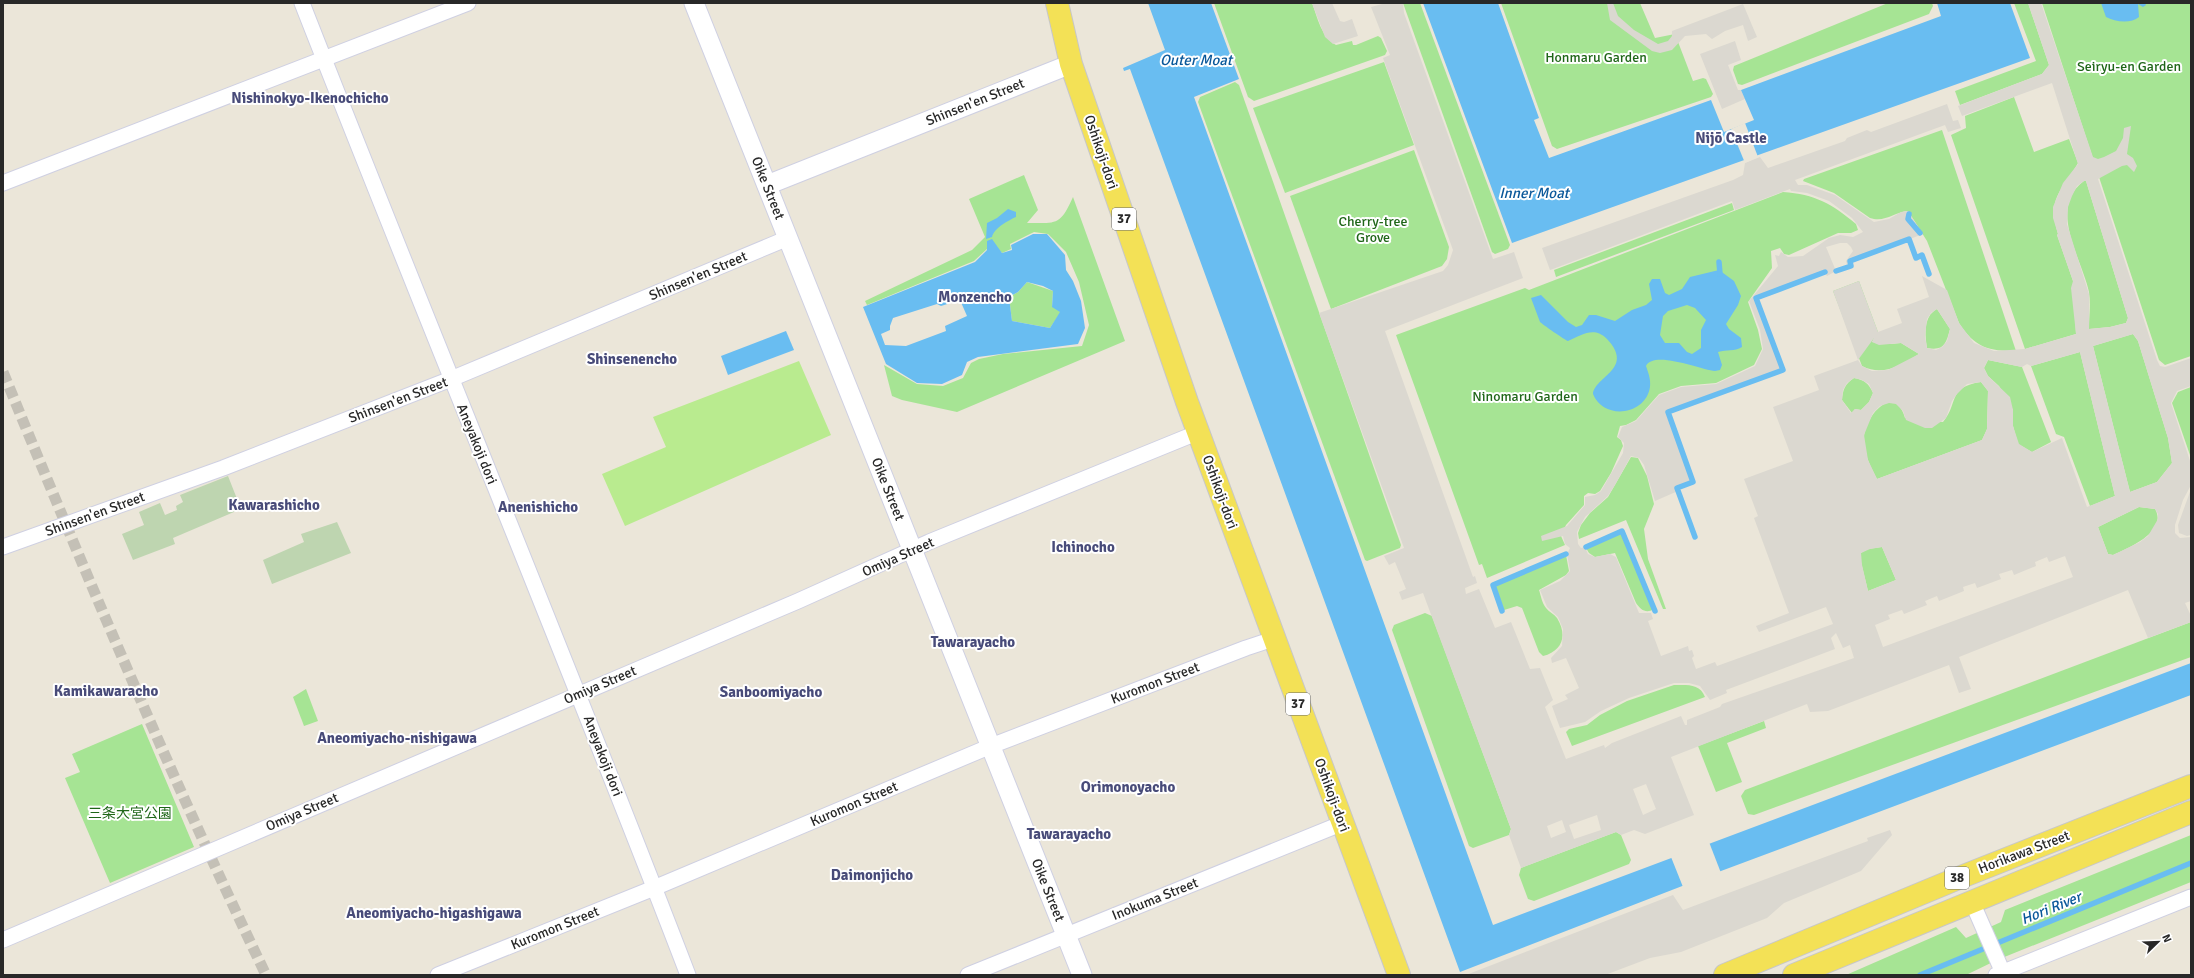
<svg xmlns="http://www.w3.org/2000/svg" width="2194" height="978" viewBox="0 0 2194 978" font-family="Signika,'Noto Sans JP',sans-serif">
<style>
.green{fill:#a6e494}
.cemetery{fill:#bed5b0}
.pitch{fill:#b9eb8f}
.plaza{fill:#dbd8d0;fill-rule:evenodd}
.water{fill:#69bdf1;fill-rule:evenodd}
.pier{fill:#ebe6d9}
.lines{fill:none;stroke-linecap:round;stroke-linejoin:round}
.stream{stroke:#69bdf1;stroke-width:5.5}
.pedestrian-tunnel{stroke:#c4c0b6;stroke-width:11;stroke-dasharray:11 5.5;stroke-linecap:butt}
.minor-casing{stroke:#cfd0e2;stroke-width:17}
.tertiary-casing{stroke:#cfd0e2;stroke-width:21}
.primary-casing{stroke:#c7c7c7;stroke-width:24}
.minor{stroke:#fff;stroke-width:15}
.tertiary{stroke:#fff;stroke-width:19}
.primary{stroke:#f3e156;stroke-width:22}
.labels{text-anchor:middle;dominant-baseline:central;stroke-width:4;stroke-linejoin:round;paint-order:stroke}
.shield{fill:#fff;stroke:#686868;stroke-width:1}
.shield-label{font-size:13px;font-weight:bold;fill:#282828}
.park-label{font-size:14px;fill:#1f6618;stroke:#fff}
.street-label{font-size:14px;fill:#282828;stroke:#fff}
.water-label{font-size:15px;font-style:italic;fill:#0a589a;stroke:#fff}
.neighbourhood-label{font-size:15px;font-weight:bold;fill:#484b79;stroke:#fff}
</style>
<rect width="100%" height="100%" fill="#ebe6d9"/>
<!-- green -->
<g class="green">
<path d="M 1214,3 L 1312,3 C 1318,19 1321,36 1336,45 L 1352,41 L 1353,45 L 1356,45 L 1378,36 L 1381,38 L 1387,51 L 1385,55 L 1254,101 L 1248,97 Z"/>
<polygon points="1403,3 1420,3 1510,245 1508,249 1495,254 1492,252"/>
<polygon points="1501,3 1640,3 1655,38 1675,34 1693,81 1703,78 1706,79 1713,94 1711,97 1557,149 1552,146"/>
<polygon points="1888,3 1932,3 1933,6 1929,14 1742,85 1738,84 1733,70 1734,66"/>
<polygon points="2014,3 2028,3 2049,65 2042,74 1960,105 1955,91 2036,61"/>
<polygon points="2042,3 2191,3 2191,356 2165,365 2159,360"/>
<polygon points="1384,62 1414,145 1285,193 1253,108"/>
<polygon points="1235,82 1239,85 1401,545 1400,548 1367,561 1365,560 1198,102 1200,97"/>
<path d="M 2014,97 L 2034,152 L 2069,139 L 2078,163 C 2061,193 2047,197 2058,234 L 2057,235 L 2073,281 L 2076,334 L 2025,349 L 1951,135 L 1966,128 L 1965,116 Z"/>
<path d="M 1942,130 L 2016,351 C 1989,351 1975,348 1959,323 L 1927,241 L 1908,211 C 1894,212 1885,223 1870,218 L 1834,193 L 1803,181 L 1804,179 Z"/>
<polygon points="1414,150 1449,247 1447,259 1442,266 1331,309 1290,196"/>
<path d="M 1024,175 L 1038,210 L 1027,223 C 1057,223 1060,226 1073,197 L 1125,341 L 957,412 L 902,400 L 892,396 L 884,365 L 917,384 L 943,386 L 963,378 L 971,363 L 979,359 L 1003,354 L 1082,346 L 1089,325 L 1079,282 L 1066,252 L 1048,234 L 1034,232 L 1010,244 L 1011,249 L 1002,253 L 998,249 L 987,249 L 974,261 L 867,305 L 865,301 L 972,250 L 985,237 L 969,199 Z"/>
<path d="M 2084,181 L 2086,181 L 2128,318 L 2126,323 L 2110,327 L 2089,329 C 2089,317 2091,304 2089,292 C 2082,259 2047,208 2084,181 Z"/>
<path d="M 1783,192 C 1815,194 1832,204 1856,224 L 1858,230 L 1851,233 L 1838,233 L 1789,255 L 1784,254 L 1780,248 L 1771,251 L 1772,268 L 1748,302 L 1758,330 L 1762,349 L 1754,365 L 1716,383 L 1681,386 L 1659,394 L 1636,420 L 1626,425 L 1620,426 L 1617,437 L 1621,440 L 1623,446 L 1611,473 L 1600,491 L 1595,494 L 1588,493 L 1584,496 L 1584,505 L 1566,525 L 1561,536 L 1565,545 L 1487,578 L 1482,564 L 1479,565 L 1396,335 L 1525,288 L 1529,290 Z"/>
<polygon points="1732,203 1734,210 1556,277 1554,270"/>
<path d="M 1859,281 L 1878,332 L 1872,342 L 1891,344 L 1901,343 L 1919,354 C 1901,365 1883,377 1862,366 L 1833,291 Z"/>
<polygon points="1027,282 1053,291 1052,306 1061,312 1050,328 1012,321 1009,297 1018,292"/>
<path d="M 1937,309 L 1950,329 C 1946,344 1944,351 1927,348 C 1925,334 1923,317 1937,309 Z"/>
<polygon points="2133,334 2138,341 2168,438 2172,463 2157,482 2130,492 2093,346"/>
<polygon points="2080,352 2115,496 2090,506 2064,437 2056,434 2031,366"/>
<polygon points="1988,360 2022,367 2051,442 2032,452 2018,444 2013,426 2013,410 1999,386 1988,376 1984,368"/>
<path d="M 1854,378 C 1865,380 1869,384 1873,393 L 1869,402 L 1861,410 L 1855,409 L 1852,413 L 1842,400 C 1843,389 1845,384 1854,378 Z"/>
<path d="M 1981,382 L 1988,391 L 1987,429 L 1982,440 L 1877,479 C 1870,466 1863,452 1864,437 C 1866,414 1895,383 1905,418 L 1943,422 C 1959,403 1947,387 1981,382 Z"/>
<polygon points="2191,387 2191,458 2172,403 2178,392"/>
<polygon points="1631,457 1638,458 1647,476 1654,504 1644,529 1648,559 1666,609 1663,609 1626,520 1579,539 1578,533 1581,525 1590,513 1608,497"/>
<path d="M 2139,507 L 2155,509 C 2168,532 2128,548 2113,555 L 2108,554 L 2098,527 Z"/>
<path d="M 1621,532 L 1654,609 C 1646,614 1641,610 1636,603 L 1615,553 L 1595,557 L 1589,553 L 1586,548 Z"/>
<polygon points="1882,547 1896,580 1868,591 1859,554 1868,549"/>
<path d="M 1566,555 L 1569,571 L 1566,575 L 1539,590 C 1541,596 1542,603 1546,608 C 1549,612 1554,614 1557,618 C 1568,636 1562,651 1543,656 L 1539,652 L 1522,608 L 1517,606 L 1504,610 L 1495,585 Z"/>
<polygon points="1425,613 1432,616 1511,829 1509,835 1473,848 1469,846 1392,630 1394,625"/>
<polygon points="2191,622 2191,657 1754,815 1748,814 1741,796 1745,790"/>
<path d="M 1674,685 C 1686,685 1700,683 1705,697 L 1572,746 L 1566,732 L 1569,729 L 1587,725 L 1600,715 L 1627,701 Z"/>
<polygon points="306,689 318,721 304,726 293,697"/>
<polygon points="1764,721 1766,728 1727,743 1742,782 1716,792 1698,746"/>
<polygon points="142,724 194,847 110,883 65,778 80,772 72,754"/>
<polygon points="1616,832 1621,835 1631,860 1629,864 1534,901 1528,899 1519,875 1521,868"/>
<polygon points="2191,835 2191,882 1997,960 1966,975 1846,975 1956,927 1966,938 2001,922 2005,910"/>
</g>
<!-- cemetery -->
<g class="cemetery">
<polygon points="228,476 241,509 173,538 175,544 133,560 122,534 144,525 139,512 160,503 165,515 177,510 176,506 183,502 180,495"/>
<polygon points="337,522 351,553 272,584 263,560 304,542 301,534"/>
</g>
<!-- pitch -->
<polygon class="pitch" points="799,361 831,435 625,526 602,474 666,447 653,417"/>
<!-- plaza -->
<g class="plaza">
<polygon points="1312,3 1332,3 1340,21 1344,22 1352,19 1358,36 1333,44 1325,37"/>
<path d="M 1386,3 L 1403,3 L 1404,13 L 1493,259 L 1514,252 L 1523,278 L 1385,331 L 1473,577 L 1475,576 L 1477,583 L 1465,588 L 1466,594 L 1479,589 L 1495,628 L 1511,622 L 1530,669 L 1540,668 L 1553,700 L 1545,707 L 1566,759 L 1604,745 L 1605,748 L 1612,743 L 1681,716 L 1685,725 L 1687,725 L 1687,720 L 1720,707 L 1722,704 L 1854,658 L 1850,645 L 1843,648 L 1836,633 L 1831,638 L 1835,649 L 1726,690 L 1727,693 L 1710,700 L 1700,686 L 1689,683 L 1674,683 L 1629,698 L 1601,711 L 1585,722 L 1560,728 L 1552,706 L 1568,699 L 1565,695 L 1579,688 L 1566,658 L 1552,663 L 1551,658 L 1562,646 L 1563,629 L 1558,617 L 1547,607 L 1540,590 L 1560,581 L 1570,571 L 1567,554 L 1570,548 L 1565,544 L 1563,536 L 1542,541 L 1541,536 L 1567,526 L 1585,505 L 1585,497 L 1595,495 L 1601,491 L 1623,453 L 1624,443 L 1618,437 L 1622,427 L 1636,421 L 1659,395 L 1681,387 L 1716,384 L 1755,366 L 1763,349 L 1760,330 L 1749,301 L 1778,266 L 1775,255 L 1779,256 L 1781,252 L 1788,257 L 1803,256 L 1829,238 L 1840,235 L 1853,237 L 1863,232 L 1852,218 L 1829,201 L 1807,193 L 1791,191 L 1790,189 L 1735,210 L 1732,201 L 1553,269 L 1550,270 L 1542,248 L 1733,180 L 1743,175 L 1745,163 L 1760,157 L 1768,168 L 1845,141 L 1847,138 L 1867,130 L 1871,132 L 1947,104 L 1953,121 L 1958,120 L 1961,128 L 1948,132 L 1945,125 L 1795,180 L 1798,185 L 1807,185 L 1835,195 L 1874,222 L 1889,219 L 1901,212 L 1908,211 L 1923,234 L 1852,261 L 1853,266 L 1848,268 L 1846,261 L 1853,251 L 1851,247 L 1847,243 L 1840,243 L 1826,247 L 1836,271 L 1827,276 L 1825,273 L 1758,298 L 1784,371 L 1669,412 L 1694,482 L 1678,488 L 1678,491 L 1655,501 L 1644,465 L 1639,458 L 1631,456 L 1615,485 L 1608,496 L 1585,517 L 1577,532 L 1578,544 L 1581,548 L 1585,547 L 1588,554 L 1595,557 L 1610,554 L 1616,557 L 1639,613 L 1651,613 L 1653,619 L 1648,621 L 1661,656 L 1688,646 L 1689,651 L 1692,650 L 1694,656 L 1692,658 L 1696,669 L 1715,662 L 1717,666 L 1833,624 L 1826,607 L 1759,632 L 1756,626 L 1789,613 L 1754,518 L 1758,516 L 1744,479 L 1793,461 L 1773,407 L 1819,390 L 1814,376 L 1858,360 L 1833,291 L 1859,281 L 1878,332 L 1902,323 L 1897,309 L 1929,297 L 1922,276 L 1947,290 L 1959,323 L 1974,343 L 1994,351 L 2025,349 L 2076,334 L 2071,288 L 2073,281 L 2057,235 L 2058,234 L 2053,218 L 2053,207 L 2063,183 L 2078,164 L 2052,83 L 1962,116 L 1958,106 L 2042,74 L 2049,65 L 2028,3 L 2041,3 L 2093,157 L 2098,159 L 2104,157 L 2116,151 L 2123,138 L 2124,128 L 2131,126 L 2127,154 L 2133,158 L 2137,166 L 2134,172 L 2127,165 L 2122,166 L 2098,179 L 2157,360 L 2160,366 L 2165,367 L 2191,358 L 2191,386 L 2177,391 L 2171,403 L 2191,464 L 2191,485 L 2183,500 L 2175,525 L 2175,533 L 2180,538 L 2191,537 L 2191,601 L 2185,603 L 2191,616 L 2191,622 L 2148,638 L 2128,590 L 1959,657 L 1971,689 L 1959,693 L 1949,665 L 1828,711 L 1810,712 L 1807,704 L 1671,757 L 1694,815 L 1645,834 L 1634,830 L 1621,835 L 1616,832 L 1521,868 L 1509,835 L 1511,829 L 1423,593 L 1402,600 L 1399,592 L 1406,589 L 1395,562 L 1389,565 L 1384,556 L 1404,548 L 1319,313 L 1443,271 L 1448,265 L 1453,250 L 1383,58 L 1390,55 L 1371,7 ZM 2084,181 L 2086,181 L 2128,318 L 2126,323 L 2110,327 L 2089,329 L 2089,294 L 2067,224 L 2068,207 L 2072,196 L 2077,186 ZM 1937,309 L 1950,329 L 1947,341 L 1942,347 L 1936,350 L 1927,348 L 1925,336 L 1927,319 L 1931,313 ZM 2133,334 L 2138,341 L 2168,438 L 2172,463 L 2157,482 L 2130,492 L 2093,346 ZM 1874,338 L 1872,342 L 1879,345 L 1901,343 L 1919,354 L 1888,370 L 1872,371 L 1862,366 L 1858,360 ZM 2080,352 L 2115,496 L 2087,507 L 2062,438 L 2032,452 L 2019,444 L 2013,426 L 2013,410 L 2010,397 L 1988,376 L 1984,368 L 1988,360 L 2022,367 L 2027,364 L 2031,366 ZM 1854,378 L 1862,380 L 1869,384 L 1873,393 L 1869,402 L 1861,410 L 1855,409 L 1851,413 L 1842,400 L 1843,390 L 1847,383 ZM 1981,382 L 1988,391 L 1987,429 L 1982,440 L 1877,479 L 1868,460 L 1864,435 L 1873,413 L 1880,406 L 1889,403 L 1896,404 L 1903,411 L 1906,420 L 1925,428 L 1932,428 L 1946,418 L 1952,401 L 1957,394 L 1967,384 ZM 2139,507 L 2155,509 L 2158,514 L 2158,519 L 2148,536 L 2140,542 L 2113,555 L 2108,554 L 2098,527 ZM 1882,547 L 1896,580 L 1868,591 L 1862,565 L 1861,553 L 1870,549 ZM 2065,556 L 2073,577 L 1883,647 L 1875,625 L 1890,619 L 1888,615 L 1902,610 L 1904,614 L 1927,605 L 1925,601 L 1937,596 L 1939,601 L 1964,591 L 1963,587 L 1975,583 L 1977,588 L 2001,579 L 1999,574 L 2012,570 L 2014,575 L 2036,566 L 2035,562 L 2047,557 L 2049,562 ZM 1646,784 L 1656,809 L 1643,815 L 1633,789 ZM 1597,815 L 1601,830 L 1574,839 L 1569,825 ZM 1562,820 L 1566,832 L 1551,838 L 1547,826 Z"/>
<polygon points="1607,3 1613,3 1618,16 1634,30 1658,44 1668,41 1672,36 1672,31 1743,4 1757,37 1748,41 1743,25 1725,31 1712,39 1706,34 1685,36 1672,50 1660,53 1652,51 1610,20"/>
<polygon points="1735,41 1741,60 1728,65 1738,90 1741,90 1745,99 1722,109 1700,54"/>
<polygon points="2191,489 2191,535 2187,536 2179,533 2178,525"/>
<polygon points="1890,830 1892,835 1861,871 1784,903 1767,918 1681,952 1650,958 1605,975 1466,975 1673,895 1683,910 1868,841 1867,838"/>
</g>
<!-- water -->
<g class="water">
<polygon points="1148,3 1211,3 1239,79 1194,97 1493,925 2191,663 2191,695 1721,871 1460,972 1130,69 1124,71 1123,68 1165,50"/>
<polygon points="1423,3 1498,3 1539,118 1534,120 1549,158 1711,100 1724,132 1754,120 1741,90 1941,16 1937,3 2010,3 2030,58 1512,243"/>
<path d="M 2101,3 L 2145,3 L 2146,5 L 2143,7 L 2138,4 L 2139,17 C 2131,24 2115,22 2106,17 Z"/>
<path d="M 1008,209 L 1016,212 L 1016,217 C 1009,220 994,228 992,237 L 986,239 L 987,223 L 997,218 Z"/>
<path d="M 1033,234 L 1047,234 L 1065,255 L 1066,270 L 1073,281 L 1081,301 L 1085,328 L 1078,344 L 978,357 L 967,362 L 962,375 L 942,384 L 917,383 L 886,364 L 863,307 L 975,262 L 987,250 L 987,241 L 992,239 L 1002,253 L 1012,250 L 1011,245 ZM 1027,282 L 1043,286 L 1053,291 L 1052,307 L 1060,312 L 1050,328 L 1012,321 L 1009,297 L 1018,292 ZM 960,300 L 967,316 L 945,326 L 946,331 L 906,346 L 885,345 L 881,334 L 890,330 L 890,326 L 893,318 L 937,304 L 941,306 Z"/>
<path d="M 1719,270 L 1734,281 L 1741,296 L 1738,305 L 1726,324 L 1729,329 L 1741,338 L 1742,347 C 1734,352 1727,349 1718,352 L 1722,365 L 1720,370 L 1715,371 C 1701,370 1654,350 1646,366 C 1648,372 1651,379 1650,387 C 1646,415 1604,421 1593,394 C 1595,376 1635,369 1607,339 C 1594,326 1582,335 1568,341 C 1565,340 1542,324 1540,322 L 1531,298 L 1541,295 L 1568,322 L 1576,327 L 1582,325 L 1589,315 L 1596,315 L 1615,321 L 1632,310 L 1646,305 L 1652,300 L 1649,284 L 1652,279 L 1660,279 L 1665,293 L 1669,295 L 1682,289 L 1690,277 ZM 1687,305 L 1695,308 L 1706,320 L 1701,330 L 1701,348 L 1692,354 L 1687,352 L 1679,343 L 1665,343 L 1660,335 L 1663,316 L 1668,311 Z"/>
<polygon points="786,331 794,350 728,375 721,356"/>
</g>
<!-- pier -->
<g class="pier">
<polygon points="1745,123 1758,157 1745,163 1731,129"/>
<polygon points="1709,842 1721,873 1683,887 1671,857"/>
</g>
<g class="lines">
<!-- stream -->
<g class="stream">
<polyline points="1909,214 1908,219 1920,233"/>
<polyline points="1719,262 1720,274"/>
<polyline points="1836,271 1851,266 1850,261 1909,239 1916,258 1922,255 1929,274"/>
<polyline points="1695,537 1677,488 1693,482 1668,412 1783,370 1756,298 1825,272"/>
<polyline points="1586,547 1622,531 1655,611"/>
<polyline points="1502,611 1493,585 1566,554"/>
<polyline points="1920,975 2191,863"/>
</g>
<!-- pedestrian-tunnel -->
<path class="pedestrian-tunnel" d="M 3,372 C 86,575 171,777 266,975"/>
<defs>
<g id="minor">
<path d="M 302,3 C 429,328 563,649 688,975"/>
<polyline points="3,183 468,3"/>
<polyline points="3,547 223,468 451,379 788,238"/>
<polyline points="1972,902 2004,975"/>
<polyline points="3,940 798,601 929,542 1199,432"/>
<polyline points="438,975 654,888 991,746 1246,648 1273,639"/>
<polyline points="968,975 1343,823"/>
<polyline points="1996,975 2191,897"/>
</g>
<g id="tertiary">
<polyline points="694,3 1082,975"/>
<polyline points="767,185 1071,64"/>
</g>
<g id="primary">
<polyline points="1057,3 1071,64 1187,402 1399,975"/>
<polyline points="1725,975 1961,877 2191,786"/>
<polyline points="1794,975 2191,812"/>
</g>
</defs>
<!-- minor casing -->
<use href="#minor" class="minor-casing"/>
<!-- tertiary casing -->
<use href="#tertiary" class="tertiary-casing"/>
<!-- primary casing -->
<use href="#primary" class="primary-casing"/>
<!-- minor -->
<use href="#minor" class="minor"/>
<!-- tertiary -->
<use href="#tertiary" class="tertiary"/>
<!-- primary -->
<use href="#primary" class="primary"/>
</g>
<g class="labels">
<!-- shield labels -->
<g class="shield">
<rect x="1112" y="208" width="24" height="22" rx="3"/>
<rect x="1286" y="693" width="24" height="22" rx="3"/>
<rect x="1945" y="867" width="24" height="22" rx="3"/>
</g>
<g class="shield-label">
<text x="1124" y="219">37</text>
<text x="1298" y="704">37</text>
<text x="1957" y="878">38</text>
</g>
<!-- park labels -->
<g class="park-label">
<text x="1596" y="57">Honmaru Garden</text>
<text x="2129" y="66">Seiryu-en Garden</text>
<text x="1373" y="221">Cherry-tree<tspan x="1373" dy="16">Grove</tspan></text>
<text x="1525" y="396">Ninomaru Garden</text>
<text x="130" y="813">三条大宮公園</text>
</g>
<!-- street labels -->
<g class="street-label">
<text transform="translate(975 102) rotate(-22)">Shinsen'en Street</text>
<text transform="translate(1101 152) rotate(71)">Oshikoji-dori</text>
<text transform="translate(768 188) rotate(68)">Oike Street</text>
<text transform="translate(698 276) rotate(-23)">Shinsen'en Street</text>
<text transform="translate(398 400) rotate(-21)">Shinsen'en Street</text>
<text transform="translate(477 444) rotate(68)">Aneyakoji dori</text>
<text transform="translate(888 489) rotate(68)">Oike Street</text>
<text transform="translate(1220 492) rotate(70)">Oshikoji-dori</text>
<text transform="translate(95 514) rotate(-20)">Shinsen'en Street</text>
<text transform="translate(898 557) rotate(-24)">Omiya Street</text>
<text transform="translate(1155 683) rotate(-21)">Kuromon Street</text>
<text transform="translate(600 685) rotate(-23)">Omiya Street</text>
<text transform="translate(603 756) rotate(69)">Aneyakoji dori</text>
<text transform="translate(1332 795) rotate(70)">Oshikoji-dori</text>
<text transform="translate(854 804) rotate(-23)">Kuromon Street</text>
<text transform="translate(302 812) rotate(-23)">Omiya Street</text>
<text transform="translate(2024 852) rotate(-21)">Horikawa Street</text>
<text transform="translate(1048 890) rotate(68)">Oike Street</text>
<text transform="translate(1155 899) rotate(-22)">Inokuma Street</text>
<text transform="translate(555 928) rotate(-22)">Kuromon Street</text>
</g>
<!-- water labels -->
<g class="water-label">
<text x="1196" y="60">Outer Moat</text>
<text x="1534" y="193">Inner Moat</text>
<text transform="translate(2051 908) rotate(-22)">Hori River</text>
</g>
<!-- neighbourhood labels -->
<g class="neighbourhood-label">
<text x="310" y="98">Nishinokyo-Ikenochicho</text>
<text x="1731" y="138">Nijō Castle</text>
<text x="975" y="297">Monzencho</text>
<text x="632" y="359">Shinsenencho</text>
<text x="274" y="505">Kawarashicho</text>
<text x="538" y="507">Anenishicho</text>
<text x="1083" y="547">Ichinocho</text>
<text x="973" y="642">Tawarayacho</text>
<text x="106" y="691">Kamikawaracho</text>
<text x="771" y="692">Sanboomiyacho</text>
<text x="397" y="738">Aneomiyacho-nishigawa</text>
<text x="1128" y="787">Orimonoyacho</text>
<text x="1069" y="834">Tawarayacho</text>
<text x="872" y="875">Daimonjicho</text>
<text x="434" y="913">Aneomiyacho-higashigawa</text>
</g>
</g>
<!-- border -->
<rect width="2194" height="978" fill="none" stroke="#282828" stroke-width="8"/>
<!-- north arrow -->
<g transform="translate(2158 942) rotate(67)" stroke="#ffffff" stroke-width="3" paint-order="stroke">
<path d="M0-3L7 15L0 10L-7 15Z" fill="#282828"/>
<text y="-6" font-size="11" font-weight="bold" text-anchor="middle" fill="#282828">N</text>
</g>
</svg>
